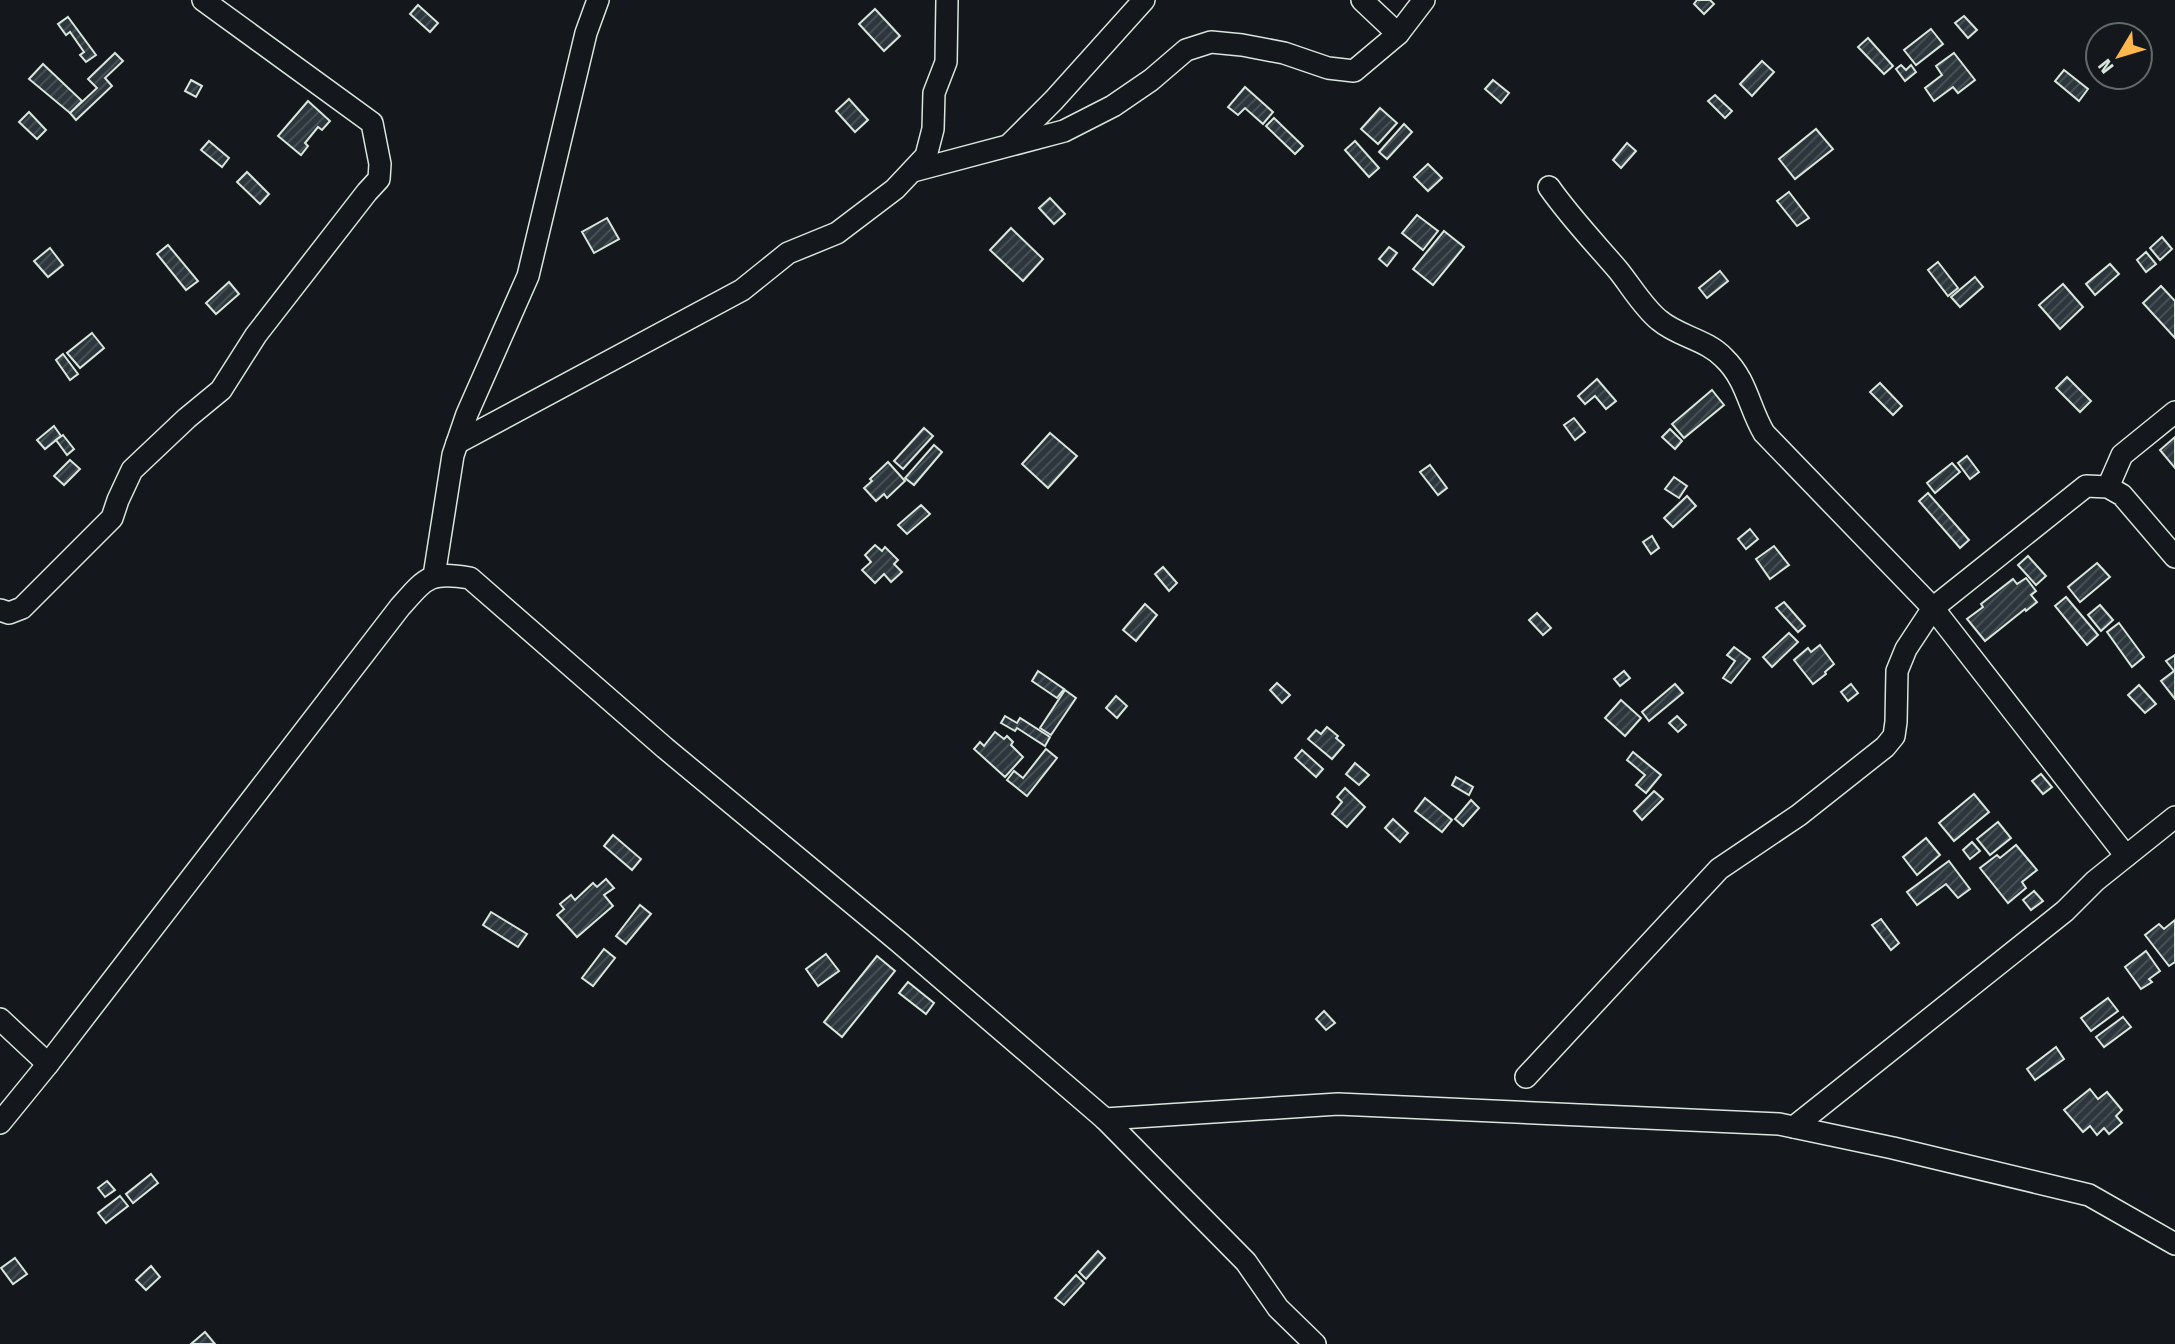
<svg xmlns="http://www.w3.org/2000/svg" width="2175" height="1344" viewBox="0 0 2175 1344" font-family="'Fira Sans Condensed',sans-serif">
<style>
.building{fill:url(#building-hatch);stroke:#d8e6dc;stroke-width:2}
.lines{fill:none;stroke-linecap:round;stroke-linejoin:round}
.minor-casing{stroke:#d8e6dc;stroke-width:24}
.minor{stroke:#14181c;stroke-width:21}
</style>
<defs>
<pattern id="building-hatch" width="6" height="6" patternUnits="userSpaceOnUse" patternTransform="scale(1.75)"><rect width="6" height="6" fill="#2c363c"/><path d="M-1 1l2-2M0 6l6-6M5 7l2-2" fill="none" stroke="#4a5358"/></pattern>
</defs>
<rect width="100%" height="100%" fill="#14181c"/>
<!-- building -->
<g class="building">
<polygon points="1697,0 1710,0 1714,4 1704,14 1694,4"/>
<polygon points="418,5 438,23 430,32 410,14"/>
<polygon points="875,9 900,36 884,51 859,24"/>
<polygon points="1964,16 1977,30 1968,38 1955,23"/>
<polygon points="68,17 96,55 86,62 80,55 84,52 70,32 66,35 58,24"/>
<polygon points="1931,29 1943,44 1916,65 1904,50"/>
<polygon points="1868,38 1893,66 1884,74 1858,47"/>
<polygon points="115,53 123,61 105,78 112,86 76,120 70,113 97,88 88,79"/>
<polygon points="1954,53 1975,80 1958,93 1953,87 1934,101 1925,88 1942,75 1936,66"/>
<polygon points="1762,61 1774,72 1752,96 1740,84"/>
<polygon points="43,64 82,101 70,113 29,79"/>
<polygon points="1901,65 1906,70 1911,65 1916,72 1905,81 1896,69"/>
<polygon points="2064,70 2088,89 2079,101 2055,81"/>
<polygon points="191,80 202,86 196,97 185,91"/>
<polygon points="1493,80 1509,93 1501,103 1485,89"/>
<polygon points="1245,87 1273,112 1263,124 1245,108 1238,115 1228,107"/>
<polygon points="1715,95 1732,111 1725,118 1708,101"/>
<polygon points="849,99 868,120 855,132 836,111"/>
<polygon points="308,101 330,121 322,130 318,127 305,143 308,146 301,155 278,136"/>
<polygon points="1380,108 1397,123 1378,144 1361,129"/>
<polygon points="29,112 46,130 37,139 19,122"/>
<polygon points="1274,118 1303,146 1295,154 1266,126"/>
<polygon points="1404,124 1412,132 1387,159 1379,152"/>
<polygon points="1816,129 1833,149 1795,179 1779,159"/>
<polygon points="209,141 229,158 222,167 201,150"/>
<polygon points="1355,141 1379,168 1369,177 1345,150"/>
<polygon points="1627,143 1636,151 1621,168 1613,160"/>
<polygon points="1428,164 1442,178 1428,191 1414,177"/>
<polygon points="247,172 269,194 260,204 237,182"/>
<polygon points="1789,192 1809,218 1797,226 1777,201"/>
<polygon points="1050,198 1065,214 1054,224 1039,208"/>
<polygon points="1417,215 1438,231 1423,250 1402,233"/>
<polygon points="607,218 619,239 594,253 582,232"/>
<polygon points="1011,228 1043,259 1023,281 990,250"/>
<polygon points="1444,231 1464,247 1433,285 1413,269"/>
<polygon points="2162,237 2172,249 2160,260 2150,248"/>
<polygon points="168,245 198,281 186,290 157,254"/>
<polygon points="1389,247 1397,253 1387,266 1379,259"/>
<polygon points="50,248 63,265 48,277 34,261"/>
<polygon points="2146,252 2156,264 2146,272 2137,260"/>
<polygon points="1938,262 1958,288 1948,296 1928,270"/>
<polygon points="2110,264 2119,274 2095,295 2086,284"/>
<polygon points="1720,271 1728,281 1707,298 1699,288"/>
<polygon points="1975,277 1983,287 1960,307 1951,297"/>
<polygon points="229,282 239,294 216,314 206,303"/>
<polygon points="2063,284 2083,307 2060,329 2039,305"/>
<polygon points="2161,286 2175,301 2175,338 2143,303"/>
<polygon points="92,333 104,348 80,368 67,353"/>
<polygon points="63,354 78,374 70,380 56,360"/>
<polygon points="2067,377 2091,401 2080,412 2056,388"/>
<polygon points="1597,379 1616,401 1606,409 1595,396 1585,404 1578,396"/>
<polygon points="1880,383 1902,406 1893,415 1870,392"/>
<polygon points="1712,390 1724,405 1684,438 1672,424"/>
<polygon points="1574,418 1585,432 1575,440 1564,425"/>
<polygon points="54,426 61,436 45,449 37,440"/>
<polygon points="924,428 933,436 903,469 894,461"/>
<polygon points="1670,429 1682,441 1675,449 1662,437"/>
<polygon points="1050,433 1077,456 1048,488 1022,464"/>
<polygon points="63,435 74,449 67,455 56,440"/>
<polygon points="2175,437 2175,468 2160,450"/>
<polygon points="934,445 942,452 914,485 905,478"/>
<polygon points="1967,456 1979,472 1970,479 1958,463"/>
<polygon points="70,460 80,469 64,485 54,476"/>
<polygon points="888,462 905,481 887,498 884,494 876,501 864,488 872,481 870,479"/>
<polygon points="1952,463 1960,472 1935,493 1927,483"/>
<polygon points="1430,465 1447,488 1438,495 1420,472"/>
<polygon points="1674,477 1687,486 1679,498 1665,489"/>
<polygon points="1928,493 1969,540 1960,548 1919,501"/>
<polygon points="1687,496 1696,506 1673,527 1664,518"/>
<polygon points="921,505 930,514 907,534 898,525"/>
<polygon points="1750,529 1758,539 1746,549 1738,539"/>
<polygon points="1652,536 1659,548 1651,554 1643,542"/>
<polygon points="875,545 882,551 885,547 898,560 894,564 902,572 891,582 884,574 875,583 862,570 871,562 865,555"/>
<polygon points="1774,546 1789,565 1770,579 1756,559"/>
<polygon points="2028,556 2046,576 2036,585 2018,565"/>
<polygon points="2097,563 2110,577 2080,602 2068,587"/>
<polygon points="1163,567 1177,583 1169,591 1155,574"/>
<polygon points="2026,578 2036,591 2031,595 2037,602 2026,611 2025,609 1985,641 1967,619 1983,607 1981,604 2013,579 2017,584"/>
<polygon points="2066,597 2098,635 2087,645 2055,606"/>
<polygon points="1784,602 1805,626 1798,632 1776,608"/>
<polygon points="1145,604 1157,615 1136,641 1123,630"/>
<polygon points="2100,605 2113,620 2101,631 2088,615"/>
<polygon points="1537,613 1551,628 1543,635 1529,620"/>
<polygon points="2119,623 2144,657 2132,667 2107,632"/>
<polygon points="1789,633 1798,642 1772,667 1763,657"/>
<polygon points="1820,645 1834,664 1825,672 1826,674 1813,684 1794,660 1808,648 1811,652"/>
<polygon points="1734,647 1750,659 1731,683 1723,678 1735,661 1727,655"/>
<polygon points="2175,655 2175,699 2161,681 2174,671 2166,661"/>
<polygon points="1038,671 1064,689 1057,698 1032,681"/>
<polygon points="1624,671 1630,678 1620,686 1614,679"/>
<polygon points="1277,683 1290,695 1282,703 1270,690"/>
<polygon points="1675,684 1683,693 1649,721 1642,712"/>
<polygon points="1851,684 1858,693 1848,701 1841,692"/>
<polygon points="2139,685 2156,704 2145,713 2128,695"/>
<polygon points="1065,690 1076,698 1051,735 1040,728"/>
<polygon points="1116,696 1127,706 1117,718 1106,708"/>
<polygon points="1621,700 1641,718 1625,736 1605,718"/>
<polygon points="1005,716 1017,723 1020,718 1050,737 1045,746 1017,728 1015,731 1001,723"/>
<polygon points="1677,716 1686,725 1678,732 1669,723"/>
<polygon points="1327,727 1338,736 1336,738 1344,745 1332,759 1308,739 1316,730 1321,734"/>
<polygon points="995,732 1004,739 1007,736 1013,742 1011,745 1023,757 1005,777 974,749 980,742 984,746"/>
<polygon points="1046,749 1057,758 1027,796 1007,780 1014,771 1023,778"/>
<polygon points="1302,750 1323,769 1316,777 1295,758"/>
<polygon points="1633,752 1661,775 1646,793 1636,785 1645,775 1627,760"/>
<polygon points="1355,763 1369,775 1359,785 1346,774"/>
<polygon points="2041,774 2052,787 2043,794 2032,781"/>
<polygon points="1456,777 1473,787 1469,795 1452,785"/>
<polygon points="1345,788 1365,807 1347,827 1332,814 1342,802 1337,797"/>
<polygon points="1654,791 1663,799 1642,820 1634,811"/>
<polygon points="1974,794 1989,812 1954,841 1939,823"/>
<polygon points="1425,798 1452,820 1442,832 1415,811"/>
<polygon points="1471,800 1479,808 1463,826 1455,819"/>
<polygon points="1393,819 1408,833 1400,842 1385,828"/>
<polygon points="1998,822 2011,838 1990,855 1977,839"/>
<polygon points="613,835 641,859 632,870 604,846"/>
<polygon points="1926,838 1940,855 1917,875 1903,857"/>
<polygon points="1972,842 1980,851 1970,859 1963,850"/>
<polygon points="2016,845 2037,870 2022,882 2026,888 2008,903 1980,868 1997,855 2000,858"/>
<polygon points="1949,861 1970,889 1958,898 1946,884 1917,905 1907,892"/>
<polygon points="606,879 614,888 604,895 613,906 577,937 557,915 564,909 560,904 571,895 575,900 593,883 597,887"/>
<polygon points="2034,891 2043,901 2031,910 2023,900"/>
<polygon points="640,905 651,914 626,944 616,936"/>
<polygon points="491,912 527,934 518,947 483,925"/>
<polygon points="1881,919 1899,943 1891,950 1872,925"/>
<polygon points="2175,920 2175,962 2169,966 2145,935 2159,924 2164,929"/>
<polygon points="604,949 615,958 593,986 582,978"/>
<polygon points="2146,951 2160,971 2149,979 2152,982 2141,989 2125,967"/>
<polygon points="826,954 839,971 818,986 806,969"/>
<polygon points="877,956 895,971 842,1037 824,1022"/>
<polygon points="908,982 934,1003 926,1014 899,993"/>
<polygon points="2108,998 2118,1011 2091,1031 2081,1018"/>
<polygon points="1324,1011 1335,1023 1326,1030 1316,1019"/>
<polygon points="2123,1017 2131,1027 2104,1047 2096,1037"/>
<polygon points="2056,1047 2064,1059 2035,1080 2027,1069"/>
<polygon points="2090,1089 2098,1099 2107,1092 2122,1110 2116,1116 2122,1123 2109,1134 2104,1128 2097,1135 2090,1126 2083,1132 2064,1110"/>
<polygon points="151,1174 158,1183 133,1203 126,1194"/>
<polygon points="107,1181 115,1190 105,1197 98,1188"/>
<polygon points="120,1196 128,1206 106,1223 98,1213"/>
<polygon points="1098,1251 1105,1258 1086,1279 1079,1272"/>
<polygon points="15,1258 27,1274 13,1284 1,1268"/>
<polygon points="151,1266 160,1277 146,1290 136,1280"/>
<polygon points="1076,1275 1084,1283 1064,1305 1055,1298"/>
<polygon points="205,1332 215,1344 191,1344"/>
</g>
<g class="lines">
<defs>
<g id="minor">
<polyline points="1362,0 1398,34"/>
<polyline points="1011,143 1054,100 1144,0"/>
<polyline points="913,171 1064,131 1113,106 1151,80 1186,50 1211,42 1242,45 1284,53 1328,68 1354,71 1398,34 1424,0"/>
<path d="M 1549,187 C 1570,217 1594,242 1618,270 C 1631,286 1643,307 1659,320 C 1679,337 1706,339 1724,358 C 1747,380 1749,408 1764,433 L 1933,608 L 2126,856"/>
<polyline points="457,443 742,290 788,253 837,233 895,189 926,156 933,129 934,93 946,62 947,0"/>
<polyline points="2108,487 2122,455 2175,412"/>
<polyline points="434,576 453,455 467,414 528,276 586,33 598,0"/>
<polyline points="0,610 9,613 22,608 112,518 118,500 132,470 187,418 221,390 256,335 367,192 379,179 380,164 372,123 203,0"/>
<polyline points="0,1019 48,1064"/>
<polyline points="1526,1077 1719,869 1799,815 1885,747 1894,736 1896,722 1897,671 1906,649 1933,608 2086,486 2108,487 2122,495 2175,557"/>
<polyline points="1105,1119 1338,1104 1779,1124 1893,1148 2089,1195 2175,1244"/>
<path d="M 0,1123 L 48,1064 L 400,607 C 426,578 429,571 470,578 L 665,748 L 899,942 L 1105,1119 L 1246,1262 L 1278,1308 L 1315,1344"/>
<polyline points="1794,1127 2065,911 2095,881 2175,817"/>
</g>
</defs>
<!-- minor casing -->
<use href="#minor" class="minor-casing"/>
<!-- minor -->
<use href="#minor" class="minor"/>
</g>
<!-- north arrow -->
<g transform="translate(2119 56) rotate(232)"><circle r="33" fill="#14181c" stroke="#626a69" stroke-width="2"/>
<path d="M0-5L12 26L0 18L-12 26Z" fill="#ffb74d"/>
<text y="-10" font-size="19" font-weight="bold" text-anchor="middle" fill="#d8e6dc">N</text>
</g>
</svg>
